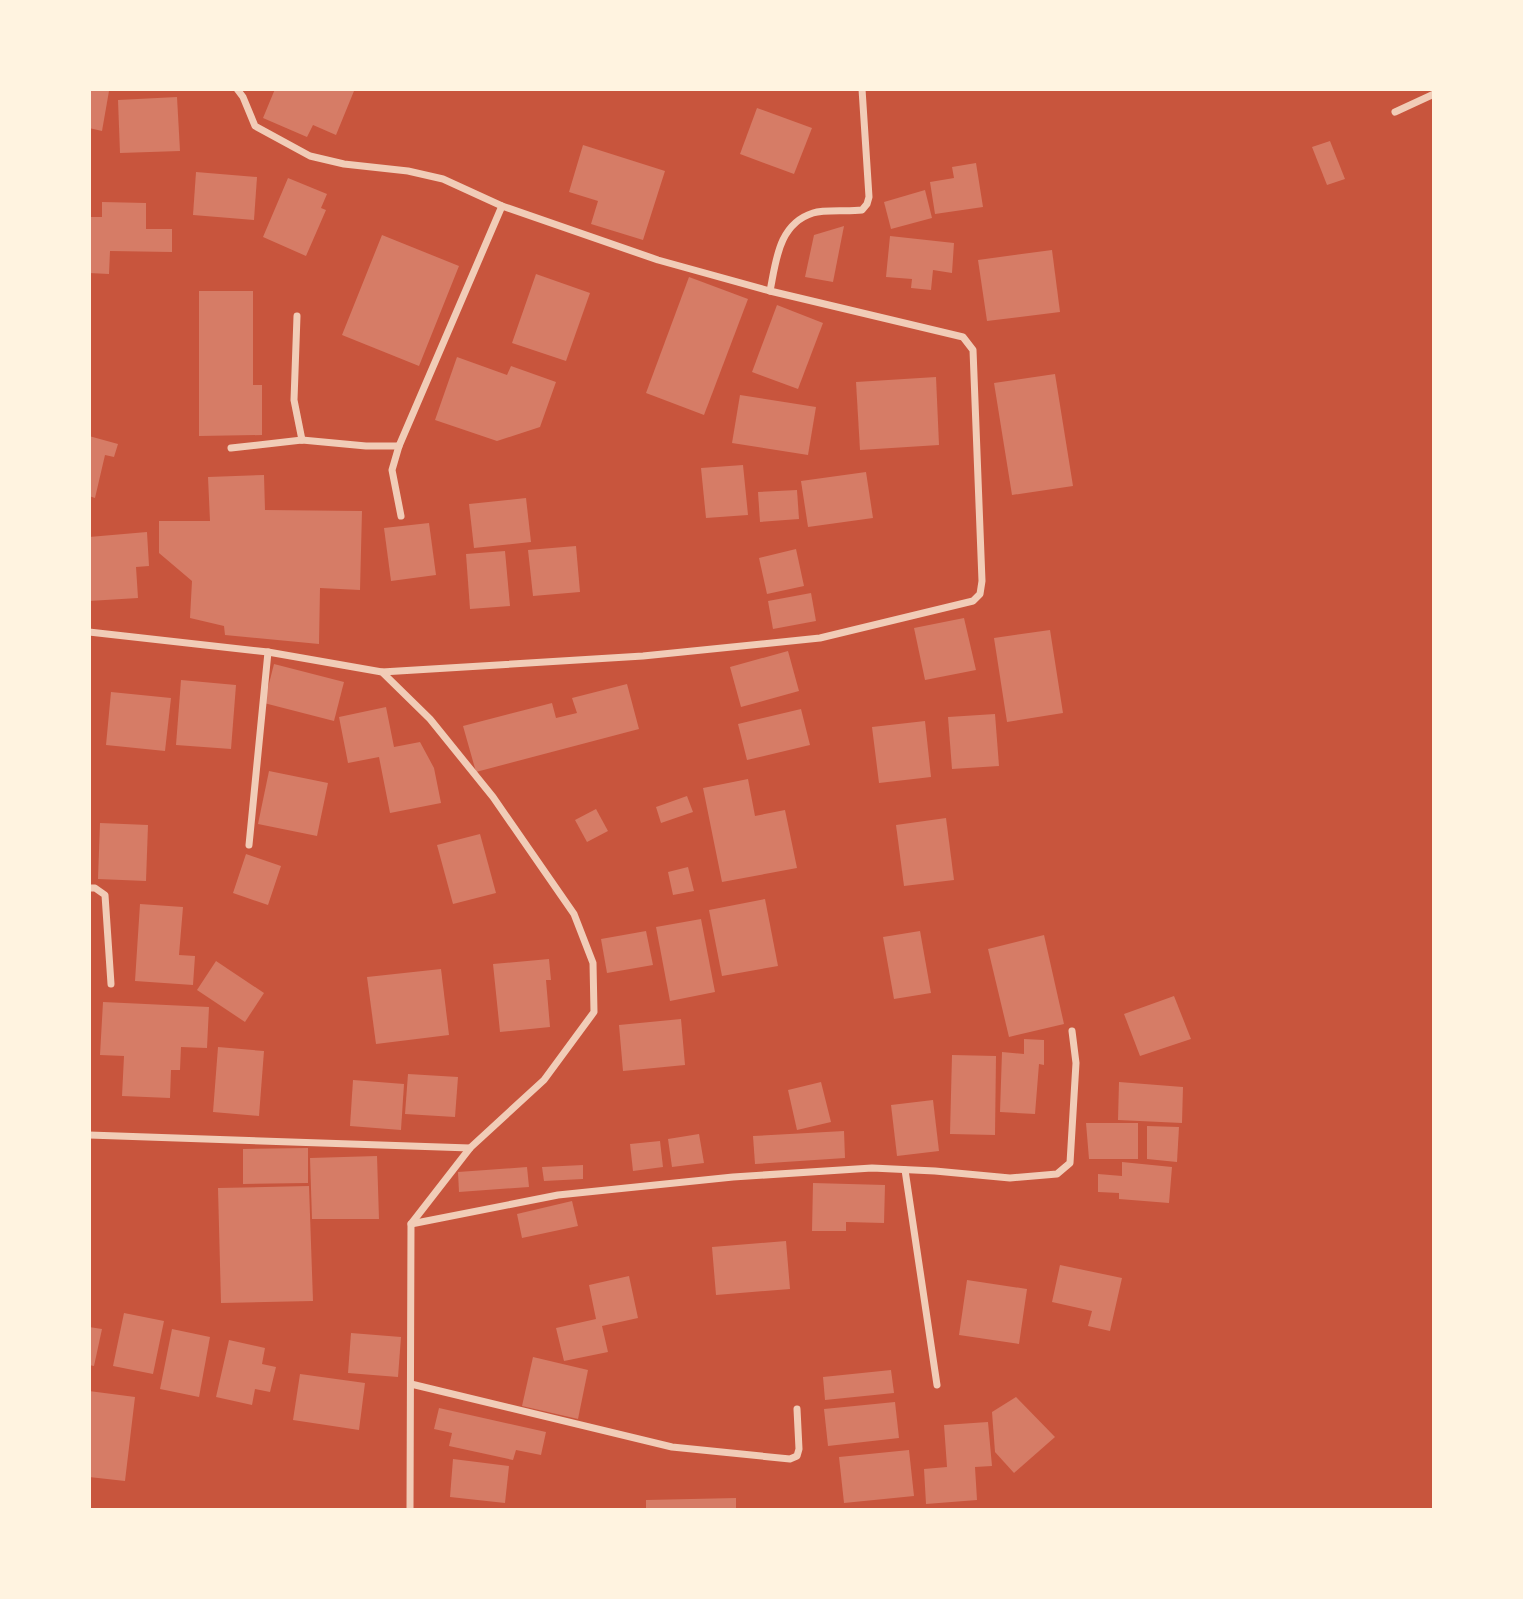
<svg xmlns="http://www.w3.org/2000/svg" width="1523" height="1599" viewBox="0 0 1523 1599" font-family="Helvetica,sans-serif">
<style>
.building{fill:#d67c66}
.lines{fill:none;stroke-linecap:round;stroke-linejoin:round}
.minor{stroke:#f1ccb7;stroke-width:7}
</style>
<rect width="100%" height="100%" fill="#c8553d"/>
<!-- building -->
<g class="building">
<polygon points="89,89 109,91 102,131 89,128"/>
<polygon points="275,89 349,89 354,91 336,135 313,125 307,137 263,118"/>
<polygon points="177,97 180,151 120,153 118,100"/>
<polygon points="757,108 812,128 794,174 740,154"/>
<polygon points="1330,141 1345,179 1327,185 1312,147"/>
<polygon points="583,145 665,171 643,240 591,224 598,201 569,192"/>
<polygon points="976,163 983,207 935,214 930,182 954,178 952,167"/>
<polygon points="196,172 257,177 254,220 193,215"/>
<polygon points="288,178 327,194 321,208 326,210 306,256 263,237"/>
<polygon points="925,190 932,218 891,229 884,202"/>
<polygon points="102,202 146,203 146,229 172,229 172,252 110,251 109,274 89,273 89,217 102,217"/>
<polygon points="844,226 833,282 805,277 814,235"/>
<polygon points="382,235 459,266 419,366 342,335"/>
<polygon points="890,236 954,243 952,273 933,270 931,290 911,288 912,279 886,277"/>
<polygon points="1052,250 1060,312 987,321 978,260"/>
<polygon points="536,274 590,293 566,361 512,343"/>
<polygon points="689,277 748,299 704,415 646,393"/>
<polygon points="199,291 253,291 253,385 262,385 262,435 199,436"/>
<polygon points="777,305 823,323 798,389 752,372"/>
<polygon points="457,357 507,375 511,366 556,382 540,427 497,441 435,420"/>
<polygon points="1055,374 1073,486 1012,495 994,383"/>
<polygon points="936,377 939,445 860,450 856,382"/>
<polygon points="740,395 816,407 808,455 732,443"/>
<polygon points="89,436 118,444 114,457 105,455 95,498 89,496"/>
<polygon points="743,465 748,515 706,518 701,468"/>
<polygon points="866,472 873,518 808,527 801,481"/>
<polygon points="264,475 265,510 362,511 360,590 320,588 319,644 225,635 224,626 190,618 192,581 159,553 159,521 210,521 208,477"/>
<polygon points="797,490 799,519 760,522 758,492"/>
<polygon points="526,498 531,542 474,548 469,504"/>
<polygon points="429,523 436,575 391,581 384,528"/>
<polygon points="147,532 149,566 136,567 138,598 89,601 89,537"/>
<polygon points="576,546 580,592 533,596 528,550"/>
<polygon points="796,549 804,586 767,594 759,558"/>
<polygon points="505,551 510,606 470,609 466,554"/>
<polygon points="811,593 816,621 773,629 768,601"/>
<polygon points="964,618 976,670 925,680 914,628"/>
<polygon points="1050,630 1063,713 1007,722 994,638"/>
<polygon points="788,651 799,691 741,707 730,667"/>
<polygon points="274,664 344,682 334,721 264,703"/>
<polygon points="181,680 236,685 231,749 176,745"/>
<polygon points="627,684 639,729 476,772 463,726 552,703 556,718 577,713 572,698"/>
<polygon points="111,692 171,698 165,751 106,745"/>
<polygon points="386,707 394,747 420,742 434,768 441,803 390,813 379,757 348,763 339,717"/>
<polygon points="801,709 810,745 747,760 738,724"/>
<polygon points="995,714 999,766 952,769 948,717"/>
<polygon points="925,721 931,777 879,783 872,727"/>
<polygon points="269,771 328,783 317,836 258,824"/>
<polygon points="748,779 755,816 785,810 797,868 722,882 703,788"/>
<polygon points="687,796 693,812 661,823 656,807"/>
<polygon points="596,809 608,831 587,842 575,820"/>
<polygon points="946,818 954,880 904,886 896,825"/>
<polygon points="100,823 148,825 146,881 98,879"/>
<polygon points="480,834 496,893 453,904 437,845"/>
<polygon points="246,854 281,866 268,905 233,893"/>
<polygon points="688,867 694,891 673,895 668,872"/>
<polygon points="765,899 778,966 722,976 709,910"/>
<polygon points="140,904 183,907 179,955 195,956 193,985 135,981"/>
<polygon points="701,919 715,992 670,1001 656,927"/>
<polygon points="646,931 653,965 607,973 601,939"/>
<polygon points="920,931 931,993 894,999 883,937"/>
<polygon points="1044,935 1064,1024 1009,1037 988,949"/>
<polygon points="549,959 551,980 546,980 550,1027 500,1032 493,964"/>
<polygon points="216,961 264,993 245,1022 197,990"/>
<polygon points="441,969 449,1035 376,1044 367,977"/>
<polygon points="1174,996 1191,1039 1140,1056 1124,1014"/>
<polygon points="103,1002 209,1007 207,1048 181,1047 180,1070 171,1070 170,1098 122,1096 124,1056 100,1055"/>
<polygon points="681,1019 685,1065 623,1071 619,1025"/>
<polygon points="1024,1039 1044,1040 1044,1065 1039,1064 1035,1114 1000,1112 1002,1052 1024,1054"/>
<polygon points="218,1047 264,1051 259,1116 213,1112"/>
<polygon points="952,1055 996,1056 995,1135 950,1134"/>
<polygon points="408,1074 458,1077 455,1117 405,1114"/>
<polygon points="353,1080 404,1084 401,1130 350,1126"/>
<polygon points="821,1082 831,1122 797,1130 788,1090"/>
<polygon points="1119,1082 1183,1087 1182,1123 1118,1120"/>
<polygon points="933,1100 939,1151 897,1156 891,1105"/>
<polygon points="1086,1123 1138,1123 1138,1159 1089,1159"/>
<polygon points="1147,1126 1179,1127 1177,1162 1147,1159"/>
<polygon points="844,1131 845,1158 755,1164 753,1136"/>
<polygon points="699,1134 704,1163 672,1167 668,1139"/>
<polygon points="660,1141 663,1167 633,1171 630,1144"/>
<polygon points="308,1148 308,1183 243,1184 243,1149"/>
<polygon points="377,1156 379,1219 312,1219 310,1158"/>
<polygon points="1122,1162 1172,1167 1169,1203 1119,1199 1119,1193 1098,1192 1098,1174 1122,1176"/>
<polygon points="583,1165 583,1179 544,1181 542,1167"/>
<polygon points="527,1167 529,1187 459,1192 458,1172"/>
<polygon points="813,1183 885,1185 884,1223 846,1222 846,1231 812,1231"/>
<polygon points="309,1186 313,1301 221,1303 218,1188"/>
<polygon points="572,1201 578,1226 522,1238 517,1214"/>
<polygon points="786,1241 790,1289 716,1295 712,1247"/>
<polygon points="1060,1265 1122,1278 1110,1331 1088,1326 1092,1311 1052,1302"/>
<polygon points="629,1276 638,1318 602,1326 608,1352 564,1361 556,1328 596,1319 589,1285"/>
<polygon points="967,1280 1027,1289 1019,1344 959,1335"/>
<polygon points="124,1313 164,1321 153,1374 113,1366"/>
<polygon points="89,1327 102,1329 94,1366 89,1365"/>
<polygon points="172,1329 210,1337 199,1397 160,1389"/>
<polygon points="351,1333 401,1337 398,1377 348,1373"/>
<polygon points="229,1340 265,1348 262,1364 276,1367 270,1392 255,1389 252,1405 216,1397"/>
<polygon points="533,1357 588,1370 578,1419 522,1406"/>
<polygon points="891,1370 894,1393 825,1400 823,1377"/>
<polygon points="300,1374 365,1383 359,1430 293,1420"/>
<polygon points="89,1391 135,1397 125,1481 89,1477 91,1442 89,1442"/>
<polygon points="1016,1397 1055,1437 1014,1473 995,1452 992,1412"/>
<polygon points="895,1402 899,1438 828,1446 824,1409"/>
<polygon points="439,1408 546,1432 541,1455 516,1450 513,1460 449,1446 452,1433 434,1429"/>
<polygon points="988,1422 992,1466 975,1467 977,1500 926,1504 924,1469 947,1467 944,1425"/>
<polygon points="909,1450 914,1496 844,1503 839,1457"/>
<polygon points="453,1459 509,1466 505,1503 450,1497"/>
<polygon points="736,1498 736,1510 646,1510 646,1500"/>
</g>
<g class="lines">
<!-- minor -->
<g class="minor">
<polyline points="237,89 243,97 255,126 310,156 344,164 408,171 443,179 502,206 658,260 770,291 963,337 973,350 982,581 980,594 973,601 820,638 643,656 382,672"/>
<polyline points="1395,112 1434,94"/>
<path d="M 770,291 C 776,262 778,224 813,213 C 825,209 848,212 862,210 L 867,204 L 869,197 L 862,89"/>
<polyline points="297,316 294,400 302,440"/>
<polyline points="231,448 302,440 366,446 399,446"/>
<polyline points="401,516 392,470 399,446 502,206"/>
<polyline points="89,632 268,652 382,672 430,719 493,797 574,914 593,963 594,1012 544,1080 470,1148 411,1224 410,1510"/>
<polyline points="249,845 268,652"/>
<polyline points="89,888 95,888 105,895 111,984"/>
<polyline points="89,1135 470,1148"/>
<polyline points="905,1170 937,1385"/>
<polyline points="411,1224 558,1195 733,1177 872,1168 935,1171 1010,1178 1057,1174 1070,1163 1076,1063 1072,1031"/>
<polyline points="411,1384 672,1447 790,1459 797,1456 799,1449 797,1409"/>
</g>
</g>
<!-- border -->
<rect width="1523" height="1599" fill="none" stroke="#fff3e0" stroke-width="182"/>
</svg>
